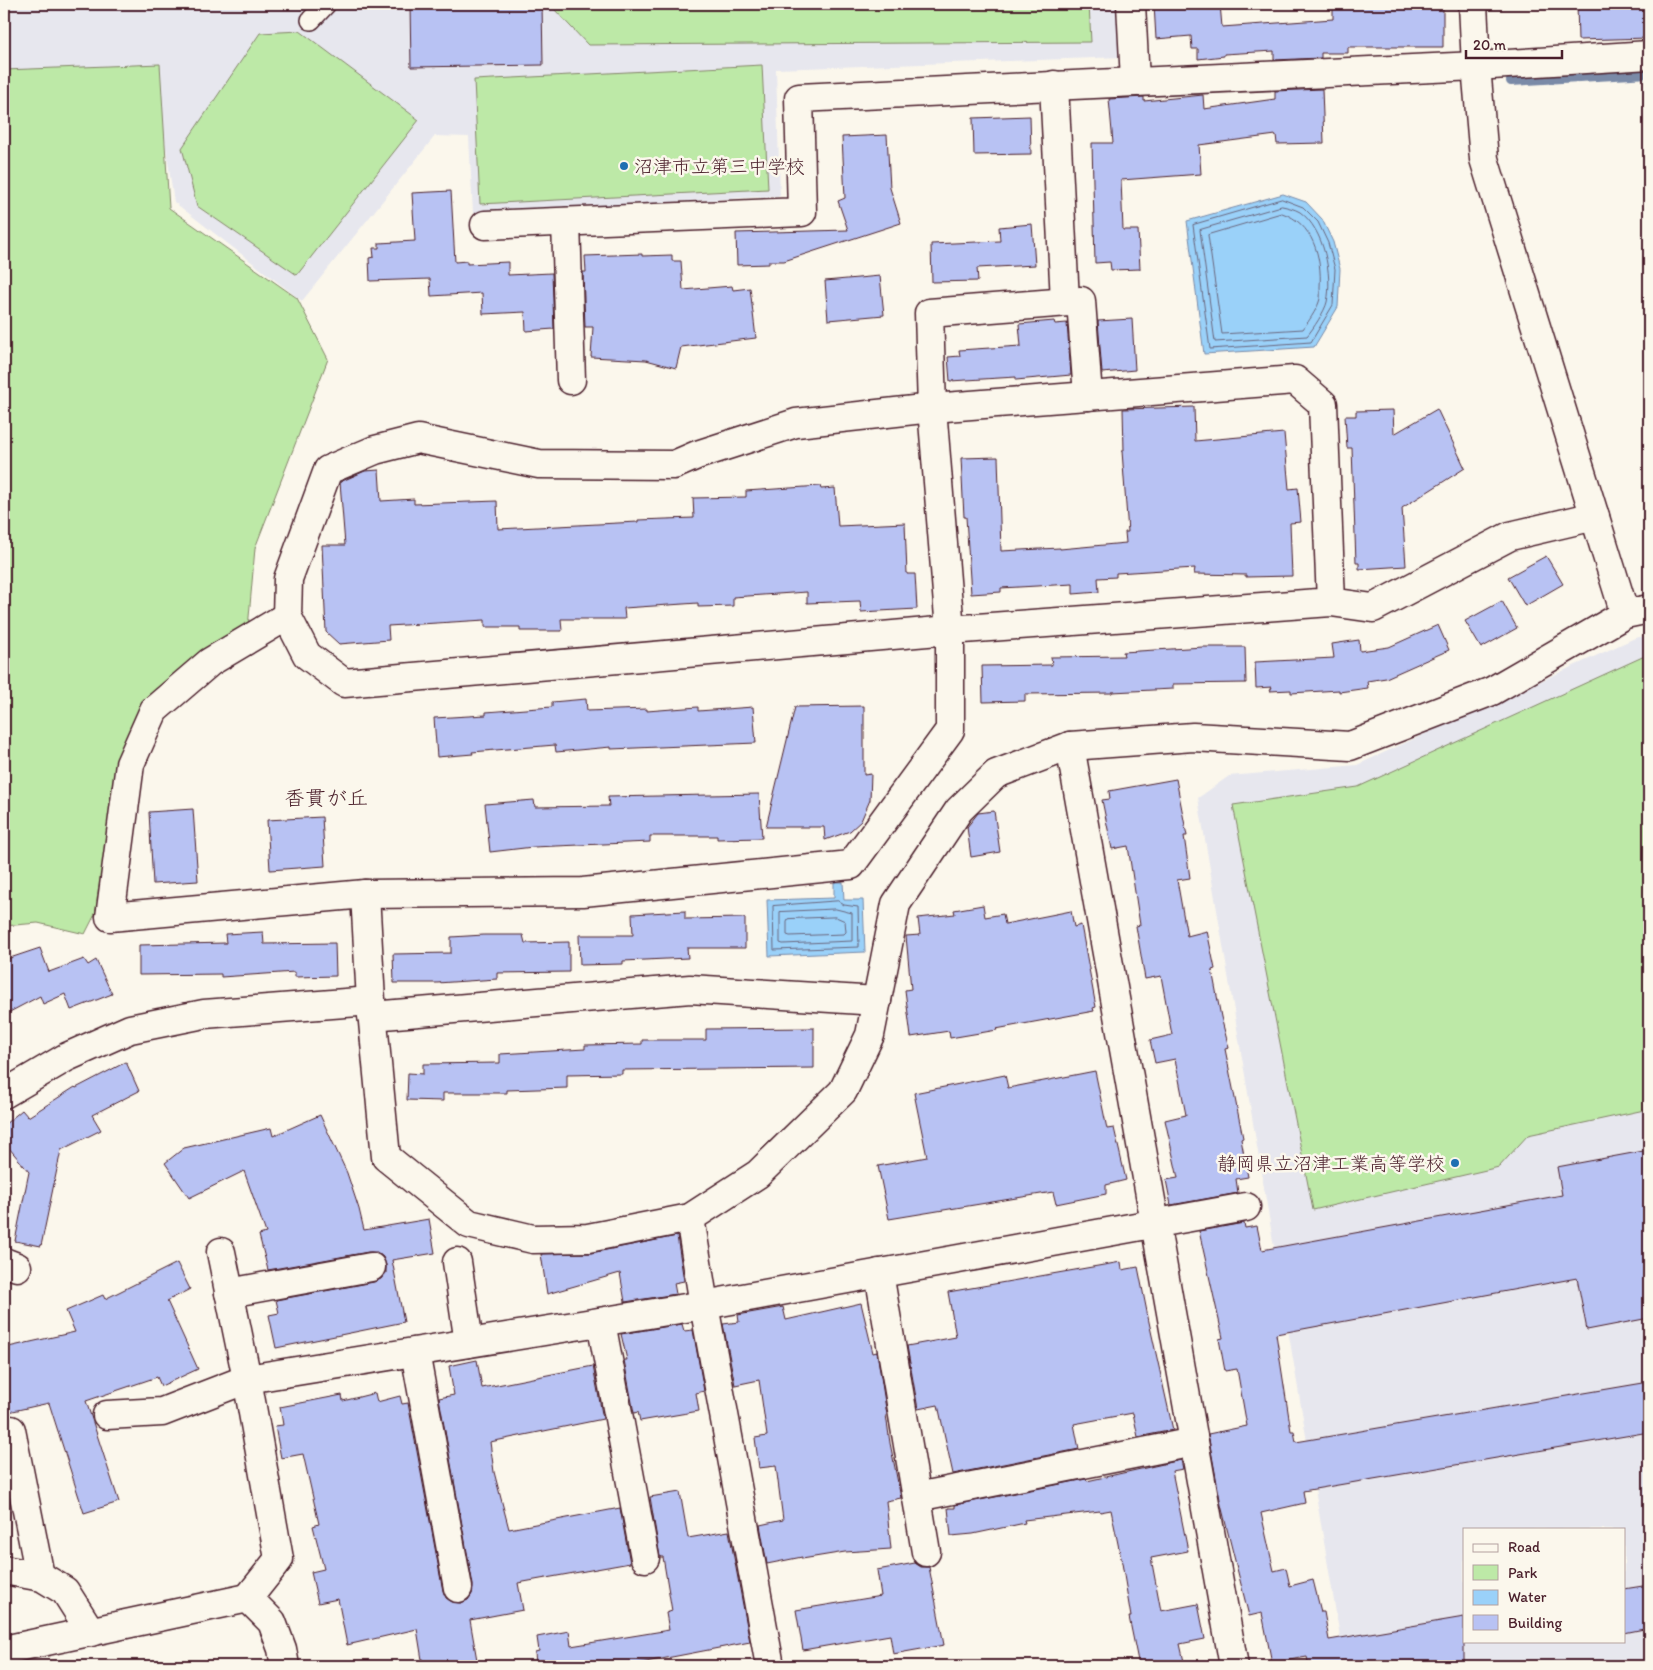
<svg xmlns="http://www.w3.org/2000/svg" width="1653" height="1670" viewBox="0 0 1653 1670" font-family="Itim,'Klee One',sans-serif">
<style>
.built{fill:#e7e7ee;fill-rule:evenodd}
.green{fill:#bde9a7;stroke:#848469}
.water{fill:#9ad1f9;stroke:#7a8aa7}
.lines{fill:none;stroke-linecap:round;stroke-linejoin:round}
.shore{stroke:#6a667d;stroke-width:1}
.stream{stroke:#7a8aa7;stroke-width:10}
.building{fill:#b8c2f3;stroke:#4a1f2b}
.service-casing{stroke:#4a1f2b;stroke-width:22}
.minor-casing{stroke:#4a1f2b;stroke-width:31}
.service{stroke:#fbf7ec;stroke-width:19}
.minor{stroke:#fbf7ec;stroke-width:28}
.poi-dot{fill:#1f6fb2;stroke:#fbf7ec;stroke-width:2}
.labels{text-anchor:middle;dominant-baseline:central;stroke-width:5;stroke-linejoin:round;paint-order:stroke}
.poi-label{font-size:19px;fill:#4a1f2b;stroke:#fbf7ec;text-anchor:start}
.quarter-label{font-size:21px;fill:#4a1f2b;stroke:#fbf7ec}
</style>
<rect width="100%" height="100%" fill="#fbf7ec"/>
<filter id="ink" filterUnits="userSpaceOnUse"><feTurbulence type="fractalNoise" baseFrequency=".02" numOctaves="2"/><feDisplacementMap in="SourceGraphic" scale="10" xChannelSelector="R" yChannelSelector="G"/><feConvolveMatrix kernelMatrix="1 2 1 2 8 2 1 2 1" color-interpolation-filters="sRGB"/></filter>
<g filter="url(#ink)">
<!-- built -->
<g class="built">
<polygon points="4,4 1120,4 1123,57 776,69 780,196 473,213 469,137 435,136 302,301 174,202 154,68 4,71"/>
<path d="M 1649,635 L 1649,1666 L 1345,1666 L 1198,798 L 1229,776 L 1357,765 L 1635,638 ZM 1464,1529 L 1624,1529 L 1624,1641 L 1464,1641 Z"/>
</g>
<!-- green -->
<g class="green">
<polygon points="554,4 1089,4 1091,42 588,45 554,9"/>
<polygon points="300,31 419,120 297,275 197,206 182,148 260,33"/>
<polygon points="160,64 169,208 297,298 328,359 255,548 247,640 154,710 116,873 85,934 38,923 4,926 4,70"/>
<polygon points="762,65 768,189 480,204 474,80"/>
<polygon points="1649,654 1649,1109 1528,1135 1499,1167 1313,1210 1233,805 1358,787"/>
</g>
<!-- water -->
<g class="water">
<polygon points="1283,194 1306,202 1322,219 1333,242 1340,269 1338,307 1314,347 1204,354 1187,221"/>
<polygon points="834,882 843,882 844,900 863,900 865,952 769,956 767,900 834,898"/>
</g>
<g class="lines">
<!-- shore -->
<g class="shore">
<polygon points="1282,199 1303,207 1318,222 1328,243 1335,269 1333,305 1311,342 1210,349 1193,225"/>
<path d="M 1282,206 C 1287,207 1295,209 1300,212 C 1324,229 1333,275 1327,302 C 1325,311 1313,329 1307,336 L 1215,342 L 1200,230 Z"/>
<path d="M 1282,213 C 1313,223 1322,257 1320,287 C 1320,292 1321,298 1319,302 C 1316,311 1308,322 1303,329 L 1222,334 L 1208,235 Z"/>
<polygon points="838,901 844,905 858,907 859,947 774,950 773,906"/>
<polygon points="836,909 852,913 852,941 783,944 780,943 780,912"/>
<polygon points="836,917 845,921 846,932 844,934 790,936 787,935 787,921 788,919"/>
</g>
<!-- stream -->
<polyline class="stream" points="1511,81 1649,73"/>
</g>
<!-- building -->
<g class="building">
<polygon points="410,4 542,4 543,65 411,67"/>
<polygon points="1154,4 1220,4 1222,27 1333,19 1333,5 1443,4 1443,47 1348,47 1348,53 1321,53 1321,58 1274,60 1274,51 1224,54 1224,56 1198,59 1198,49 1192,49 1191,36 1156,39"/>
<polygon points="1577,4 1649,4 1649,38 1578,40"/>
<polygon points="1322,89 1324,143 1277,144 1276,135 1199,145 1201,174 1121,180 1123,230 1138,230 1140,269 1111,270 1110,262 1095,263 1092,143 1113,143 1109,99 1144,97 1144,101 1203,95 1204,109 1275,99 1275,91"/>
<polygon points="1030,116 1031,154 974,155 973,118"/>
<polygon points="887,135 890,188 901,223 784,261 769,261 769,264 737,265 736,233 848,230 838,201 845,198 842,137"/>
<polygon points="451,191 455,262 467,261 467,264 508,262 508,275 552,273 554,329 526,331 525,312 483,314 482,293 431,296 430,279 370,281 369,258 374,257 373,248 379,248 379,243 415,241 412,193"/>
<polygon points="1032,224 1035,265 977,268 978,281 932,282 931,244 1000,241 999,227"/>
<polygon points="642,254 642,256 672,255 672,261 681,261 683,290 732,286 733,290 750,288 756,338 681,347 676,368 646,360 591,357 593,327 585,327 583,272 586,272 585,256"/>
<polygon points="880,276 884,315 828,320 825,281"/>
<polygon points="1132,319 1135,370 1102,373 1098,321"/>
<polygon points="1054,321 1055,324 1067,323 1071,375 1016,380 1016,377 950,381 948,357 960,356 959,350 1021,346 1019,324"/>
<polygon points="1194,407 1195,441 1284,433 1289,489 1298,488 1301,522 1290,523 1292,576 1246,577 1246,575 1194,574 1195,568 1116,573 1116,577 1098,578 1099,592 1073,594 1073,584 1001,588 1001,592 971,594 966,517 964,517 961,458 998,457 1001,551 1060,548 1060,549 1126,543 1125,532 1128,532 1122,451 1124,451 1123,409"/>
<polygon points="1437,409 1465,468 1402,508 1406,566 1359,569 1359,563 1356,563 1352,448 1347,448 1345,416 1356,416 1356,411 1393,410 1394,434"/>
<polygon points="379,470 381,501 414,499 414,504 497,501 498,529 638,522 638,520 694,518 693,498 746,497 746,491 820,486 821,489 835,488 838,526 905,523 907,574 915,574 917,609 861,612 860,601 807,603 807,592 733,597 733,606 698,607 698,603 624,608 625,619 561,619 562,631 520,631 520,627 485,627 485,620 388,626 389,640 339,644 326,632 322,545 345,545 340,482 365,471"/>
<polygon points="1546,556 1563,584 1525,606 1508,577"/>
<polygon points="1502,601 1517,628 1481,648 1465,621"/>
<polygon points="1438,625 1449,650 1386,678 1367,681 1368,688 1339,692 1339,690 1291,693 1291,690 1270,691 1272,687 1256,688 1255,662 1334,658 1332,644 1359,640 1360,651 1389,647"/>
<polygon points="1203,647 1245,647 1246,683 1173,684 1173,689 1112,692 1112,693 1025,694 1025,701 983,702 982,666 1052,665 1051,657 1124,656 1123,652"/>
<polygon points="586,699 587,711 647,709 647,711 698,707 698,711 753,707 756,743 611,749 611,747 556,752 555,745 472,752 473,754 437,757 434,718 486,715 486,712 552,707 552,702"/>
<polygon points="864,706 864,775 871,774 870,800 861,821 850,831 825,840 824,827 766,827 795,707"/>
<polygon points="1176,779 1187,836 1184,836 1190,878 1177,880 1187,936 1207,931 1215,969 1212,970 1221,1017 1229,1048 1225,1049 1243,1138 1241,1139 1248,1177 1236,1179 1238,1193 1171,1205 1166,1180 1178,1178 1165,1120 1186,1115 1175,1059 1155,1063 1150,1040 1172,1035 1161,976 1145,979 1136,926 1140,925 1128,846 1112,849 1102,800 1110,799 1109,791"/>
<polygon points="759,794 762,838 717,839 717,836 650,836 650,842 533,847 490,852 485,804 534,800 535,807 609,806 608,797"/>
<polygon points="193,809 198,881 153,884 149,812"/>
<polygon points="994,811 1000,852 971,857 967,827 978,813"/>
<polygon points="322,817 325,866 270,870 267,820"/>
<polygon points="983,905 985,917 1003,914 1005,924 1071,911 1074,927 1081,925 1096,1007 1093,1008 1094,1011 996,1029 997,1030 950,1038 949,1031 911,1037 905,990 911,989 906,936 920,935 918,918 955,914 954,910"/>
<polygon points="685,911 685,919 745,918 745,948 687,948 688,958 623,961 623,964 580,965 579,935 633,935 632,914"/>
<polygon points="263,932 264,944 335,943 336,976 295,977 295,972 221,977 221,974 139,975 139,945 226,943 225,934"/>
<polygon points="484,935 523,935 525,943 569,942 569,972 497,973 497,979 437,983 394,983 393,954 451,953 451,937"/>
<polygon points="40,948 49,972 84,959 88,965 96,960 112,994 71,1010 65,994 43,1004 40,996 4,1015 4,960"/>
<polygon points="814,1028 814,1068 622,1070 622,1074 567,1075 567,1088 507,1090 507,1093 443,1093 443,1101 407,1100 408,1073 423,1074 423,1064 500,1063 500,1054 585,1049 585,1045 642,1044 642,1040 706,1040 706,1029"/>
<polygon points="126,1062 139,1091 92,1115 101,1130 61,1150 41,1246 15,1241 29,1172 4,1142 4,1125 22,1110 28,1117 75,1087 76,1088"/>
<polygon points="1095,1071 1107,1129 1114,1128 1126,1180 1106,1185 1106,1194 1056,1204 1053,1192 889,1219 878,1166 927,1157 914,1093 1005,1075 1008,1088"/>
<polygon points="320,1115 347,1173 359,1209 364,1230 429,1219 435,1253 392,1260 404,1322 276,1348 269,1315 279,1313 276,1300 374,1282 381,1279 386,1273 386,1265 383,1257 377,1252 368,1252 268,1270 259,1235 266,1233 244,1171 189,1198 165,1163 184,1148 271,1128 273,1136"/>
<polygon points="1649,1150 1649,1318 1587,1330 1577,1278 1276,1334 1291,1431 1294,1431 1296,1442 1649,1382 1649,1432 1303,1491 1305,1503 1261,1513 1274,1571 1286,1568 1290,1586 1313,1580 1321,1612 1324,1612 1329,1640 1464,1617 1464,1660 1426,1666 1309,1666 1307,1657 1272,1663 1262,1613 1249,1616 1221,1505 1208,1434 1247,1426 1237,1369 1225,1371 1219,1339 1223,1338 1199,1231 1244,1223 1245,1228 1257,1226 1262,1250 1562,1195 1557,1167"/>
<polygon points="677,1236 684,1281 674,1283 676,1294 625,1302 620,1273 547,1294 541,1254 591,1253"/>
<polygon points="1121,1262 1122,1270 1138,1267 1149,1322 1173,1430 1138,1437 1133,1413 1074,1424 1079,1449 953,1474 938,1405 918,1409 907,1346 956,1337 948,1292"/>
<polygon points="177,1263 190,1289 167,1301 198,1369 161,1386 157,1377 86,1401 119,1502 84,1513 49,1403 4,1413 4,1348 75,1332 66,1311 103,1295 105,1299"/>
<polygon points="861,1303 873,1353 877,1352 887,1415 886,1415 890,1443 901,1498 886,1501 891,1549 845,1552 802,1559 802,1557 767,1564 760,1525 783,1520 776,1466 759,1468 755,1438 767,1436 759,1380 735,1385 723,1324 739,1322 738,1315 783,1307 786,1320"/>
<polygon points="682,1324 684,1331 693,1330 704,1391 696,1393 699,1411 640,1421 638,1412 634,1413 624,1360 627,1360 621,1334"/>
<polygon points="477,1360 482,1388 593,1366 603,1419 490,1442 494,1472 509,1529 620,1508 630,1563 518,1583 523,1610 470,1620 478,1666 423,1666 417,1629 347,1645 338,1599 318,1603 311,1572 324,1569 313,1526 319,1524 303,1454 281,1458 275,1426 283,1425 280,1407 342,1395 343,1401 375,1393 377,1402 400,1396 402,1404 408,1403 443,1591 446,1598 452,1602 461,1603 468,1600 472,1594 473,1585 439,1398 454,1395 449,1366"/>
<polygon points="1181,1460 1183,1469 1172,1471 1188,1551 1151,1558 1161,1611 1198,1604 1205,1639 1180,1644 1185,1666 1139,1666 1129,1617 1131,1617 1122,1563 1111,1510 1100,1512 1100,1511 1024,1520 1025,1523 973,1534 951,1536 948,1508 955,1508 955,1505 1086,1479 1087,1481"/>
<polygon points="680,1492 688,1538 729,1531 750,1642 625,1666 536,1666 535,1652 539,1651 537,1637 569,1631 571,1646 669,1630 666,1613 672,1611 663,1557 660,1557 650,1497"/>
<polygon points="915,1563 921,1567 929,1567 944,1645 893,1654 890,1635 803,1650 796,1610 881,1596 877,1570"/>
<polygon points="1649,1585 1649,1628 1624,1633 1624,1589"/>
</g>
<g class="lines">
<defs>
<polyline id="service" points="311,20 326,4"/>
<g id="minor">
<polyline points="1131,4 1135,81"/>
<polyline points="1473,4 1476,66 1649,55"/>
<polyline points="1054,85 1065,301"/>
<polyline points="566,222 571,380"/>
<polyline points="485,225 802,212 799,98 1476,66 1484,159 1625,614"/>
<polyline points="1331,602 1323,404 1295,380 932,408 796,423 697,455 674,465 539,464 418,439 375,450 328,470 288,579 287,616 307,655 344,683 950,630 1331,602 1373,608 1510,536 1595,516"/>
<polyline points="287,616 210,662 154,710 130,764 110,917 365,894 583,892 851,865 950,730 950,630 932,408 929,313 1081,301 1088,396"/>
<polyline points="1070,746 1234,1666"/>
<polyline points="365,894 371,1001 386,1157 469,1224 533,1239 588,1238 690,1218 758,1174 843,1091 870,1035 896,904 959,810 996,774 1070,746 1193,737 1350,746 1492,691 1625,614 1649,609"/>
<polyline points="372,1016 690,989 877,1001"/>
<polyline points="4,1094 67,1057 130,1029 204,1014 371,1001"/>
<polyline points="690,1218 704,1305 770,1666"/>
<polyline points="221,1252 247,1379 279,1559 248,1598"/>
<polyline points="4,1262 17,1267"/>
<polyline points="457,1262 469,1343"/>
<polyline points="879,1273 926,1552"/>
<polyline points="229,1293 371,1267"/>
<polyline points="601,1322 645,1558"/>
<polyline points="415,1352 458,1588"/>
<polyline points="107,1415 162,1412 247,1379 704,1305 1246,1207"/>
<polyline points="11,1430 40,1576"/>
<polyline points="917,1497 1194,1442"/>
<polyline points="4,1570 42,1577 65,1591 91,1632"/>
<polyline points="4,1650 248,1598 272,1622 282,1649 285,1666"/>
</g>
</defs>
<!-- service casing -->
<use href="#service" class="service-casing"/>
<!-- minor casing -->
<use href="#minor" class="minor-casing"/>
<!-- service -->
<use href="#service" class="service"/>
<!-- minor -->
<use href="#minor" class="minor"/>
</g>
</g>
<!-- markers -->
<g class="poi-dot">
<circle cx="624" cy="166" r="5"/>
<circle cx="1455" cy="1163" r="5"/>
</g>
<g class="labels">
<!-- poi labels -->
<g class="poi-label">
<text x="634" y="166">沼津市立第三中学校</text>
<text x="1445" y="1163" text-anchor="end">静岡県立沼津工業高等学校</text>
</g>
<!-- quarter labels -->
<g class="quarter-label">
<text x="326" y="797">香貫が丘</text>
</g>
</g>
<!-- margin -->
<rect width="1653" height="1670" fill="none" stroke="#fbf7ec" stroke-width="20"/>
<rect x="10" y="10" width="1633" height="1650" fill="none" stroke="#4a1f2b" stroke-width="2" filter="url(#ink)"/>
<!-- legend -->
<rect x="1463" y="1528" width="162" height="115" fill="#fbf7ec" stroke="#b4a19f"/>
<rect x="1473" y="1544" width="25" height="8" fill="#fbf7ec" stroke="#b4a19f"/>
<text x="1508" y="1552" font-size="15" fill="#4a1f2b">Road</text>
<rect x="1473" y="1565" width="25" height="15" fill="#bde9a7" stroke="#b4a19f"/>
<text x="1508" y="1578" font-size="15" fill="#4a1f2b">Park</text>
<rect x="1473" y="1590" width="25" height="15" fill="#9ad1f9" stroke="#b4a19f"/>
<text x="1508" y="1602" font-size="15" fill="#4a1f2b">Water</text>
<rect x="1473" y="1615" width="25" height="15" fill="#b8c2f3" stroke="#b4a19f"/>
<text x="1508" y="1628" font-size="15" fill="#4a1f2b">Building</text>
<!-- scale -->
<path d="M1466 50v8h96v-8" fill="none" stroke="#4a1f2b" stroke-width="2.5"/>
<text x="1473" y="50" font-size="15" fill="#4a1f2b" stroke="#fbf7ec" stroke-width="4" paint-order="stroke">20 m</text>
</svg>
